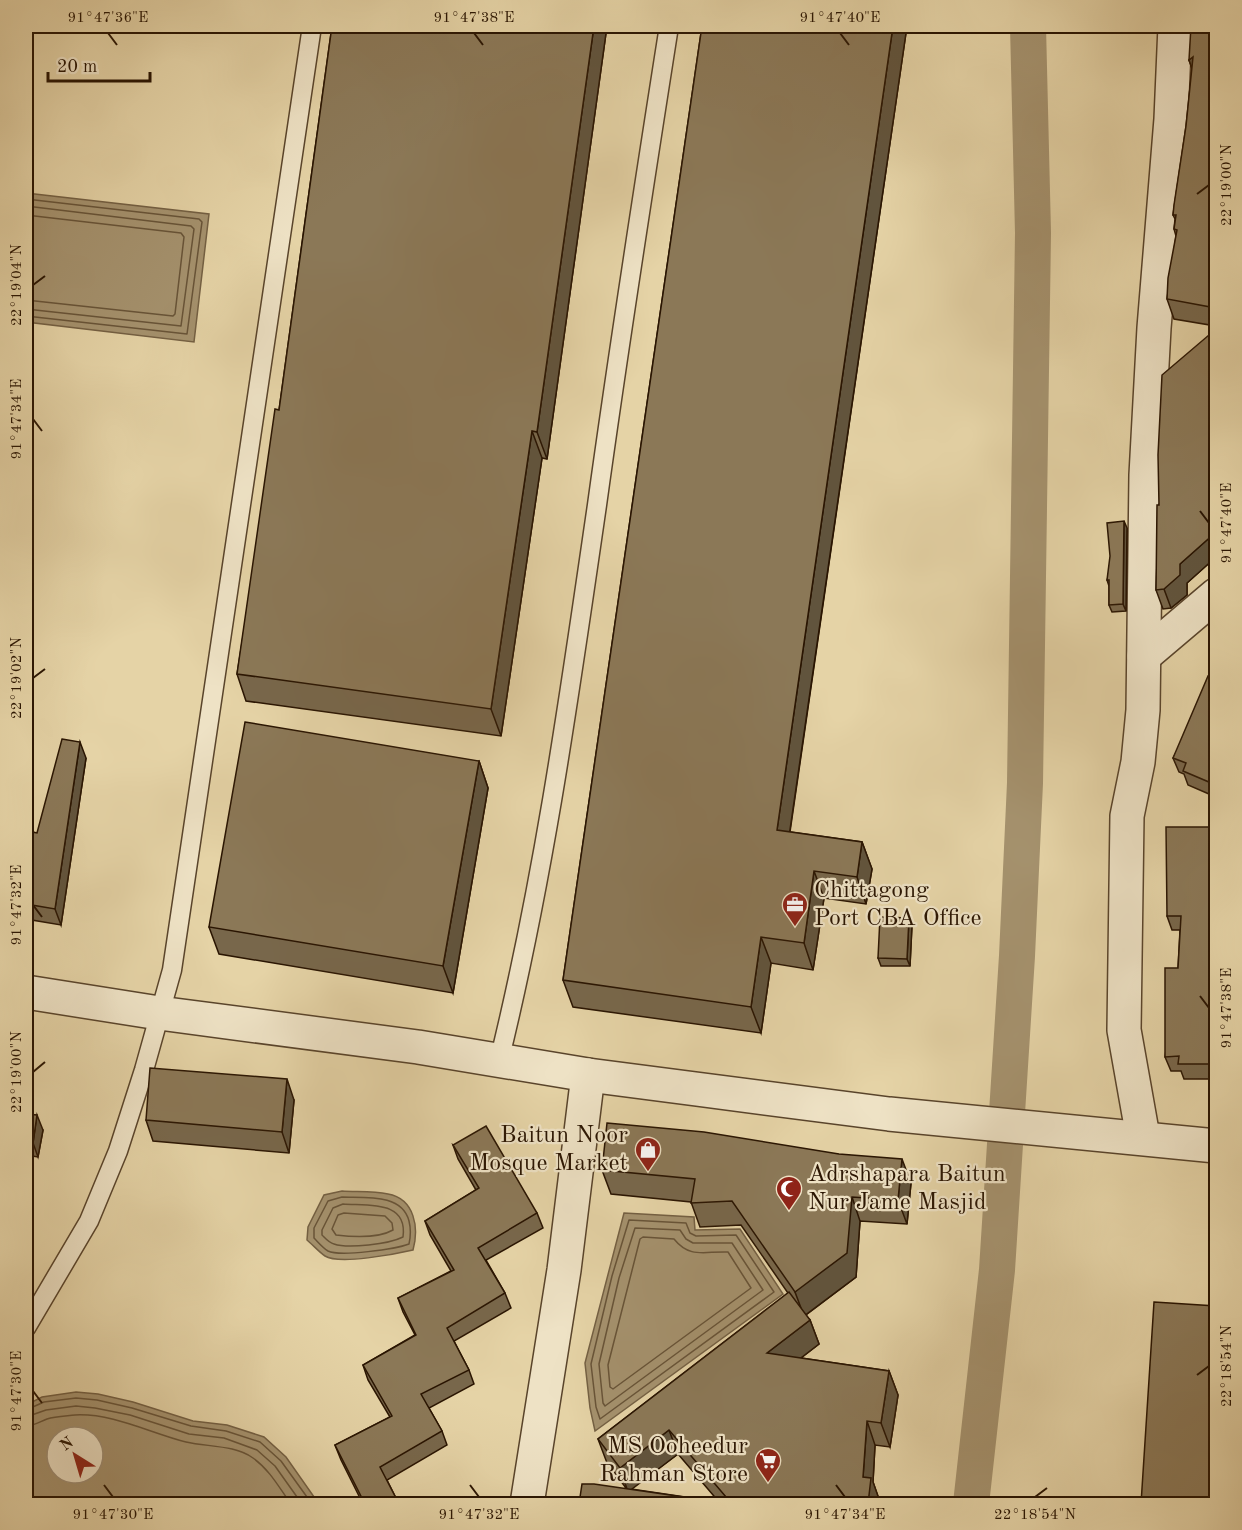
<svg xmlns="http://www.w3.org/2000/svg" width="1242" height="1530" viewBox="0 0 1242 1530" font-family="'Old Standard TT',serif">
<style>
.water{fill:#a5926e;stroke:#746043;stroke-width:1.5;fill-rule:evenodd}
.lines{fill:none;stroke-linecap:round;stroke-linejoin:round}
.shore{stroke:#685438;stroke-width:1.5}
.canal{stroke:#a5926e;stroke-width:36}
.service-casing{stroke:#59442b;stroke-width:21}
.minor-casing{stroke:#59442b;stroke-width:36}
.tertiary-casing{stroke:#59442b;stroke-width:36}
.service{stroke:#eee2c5;stroke-width:18}
.minor{stroke:#eee2c5;stroke-width:33}
.tertiary{stroke:#eee2c5;stroke-width:33}
.wall{fill:#78674b;stroke:#2a1502;stroke-width:1.5;fill-rule:evenodd}
.shaded-wall{fill:#61543d;stroke:#2a1502;stroke-width:1.5}
.building{fill:#8b7857;stroke:#2a1502;stroke-width:1.5}
.ticks{fill:none;stroke:#2a1502;stroke-width:2}
.labels{text-anchor:middle;dominant-baseline:central;stroke-width:4.5;stroke-linejoin:round;paint-order:stroke}
.poi-label{font-size:24px;fill:#2a1502;stroke:#eee2c5;text-anchor:start}
.neatline{fill:none;stroke:#2a1502;stroke-width:2}
.ticks-label{font-size:15px;text-anchor:middle;fill:#2a1502}
</style>
<rect width="100%" height="100%" fill="#e5d3a6"/>
<filter id="stains"><feTurbulence type="fractalNoise" baseFrequency=".00333" numOctaves="4"/><feColorMatrix values="0 0 0 0 .2 0 0 0 0 .09 0 0 0 0 .02 0 0 0 .5 -.17"/></filter>
<radialGradient id="worn" r=".72"><stop offset=".6" stop-color="#630" stop-opacity="0"/><stop offset="1" stop-color="#630" stop-opacity=".3"/></radialGradient>
<!-- water -->
<g class="water">
<polygon points="26,193 209,214 194,342 26,322"/>
<path d="M 342,1191 C 357,1192 373,1191 388,1194 C 415,1199 419,1228 413,1250 C 396,1254 339,1265 325,1256 C 319,1252 313,1245 307,1240 L 308,1227 L 324,1195 Z"/>
<polygon points="624,1213 694,1217 695,1230 740,1229 783,1294 595,1431 590,1408 585,1363"/>
<path d="M 76,1392 L 98,1394 L 133,1402 L 193,1421 L 227,1425 L 264,1437 L 286,1457 L 319,1504 L 26,1504 L 26,1405 L 42,1397 ZM 57,1437 L 93,1437 L 93,1473 L 57,1473 Z"/>
</g>
<g class="lines">
<!-- shore -->
<g class="shore">
<polyline points="26,199 199,219 202,222 187,334 26,316"/>
<polyline points="26,206 191,226 194,229 181,326 26,309"/>
<polyline points="26,215 181,233 184,237 175,314 173,316 26,300"/>
<path d="M 342,1197 C 364,1198 402,1193 409,1221 C 411,1229 411,1235 409,1244 C 396,1249 340,1257 328,1251 C 323,1248 318,1242 314,1238 L 314,1228 L 328,1201 Z"/>
<path d="M 343,1204 C 368,1206 408,1200 403,1237 C 389,1244 348,1249 334,1244 C 329,1243 325,1238 322,1235 L 322,1230 L 333,1208 Z"/>
<path d="M 344,1213 L 385,1216 L 392,1223 L 393,1230 C 379,1238 353,1237 336,1235 L 332,1229 L 338,1215 Z"/>
<polygon points="629,1220 686,1223 690,1233 696,1236 736,1235 774,1292 600,1419 596,1407 591,1364 612,1276"/>
<polygon points="635,1228 680,1230 686,1239 693,1243 732,1243 763,1290 605,1406 603,1403 599,1364 619,1278"/>
<path d="M 643,1237 L 674,1239 C 690,1259 705,1251 728,1252 L 751,1288 L 613,1389 L 610,1387 L 608,1365 L 640,1239 Z"/>
<polyline points="26,1410 44,1402 76,1398 97,1400 132,1408 191,1426 226,1431 260,1442 281,1461 312,1504"/>
<polyline points="26,1417 46,1410 76,1406 95,1408 130,1415 189,1434 224,1438 257,1450 275,1466 302,1504"/>
<path d="M 26,1426 C 34,1426 39,1422 47,1419 C 55,1416 66,1416 75,1415 C 113,1413 150,1433 186,1442 C 208,1447 235,1445 253,1458 C 270,1470 280,1489 291,1504"/>
</g>
<!-- canal -->
<polyline class="canal" points="971,1504 997,1270 1017,956 1025,783 1033,233 1028,26"/>
<defs>
<g id="service">
<path d="M 499,1061 C 544,878 570,691 597,505 C 619,345 644,185 669,26"/>
<polyline points="26,1328 89,1221 118,1151 144,1070 172,970 312,26"/>
</g>
<g id="minor">
<polyline points="1144,656 1216,595"/>
<polyline points="1143,1137 1124,1030 1127,816 1138,762 1143,710 1146,475 1154,328 1171,119 1175,26"/>
</g>
<g id="tertiary">
<polyline points="26,992 159,1013 418,1047 588,1075 696,1089 889,1114 1216,1146"/>
<polyline points="527,1504 564,1270 588,1075"/>
</g>
</defs>
<!-- service casing -->
<use href="#service" class="service-casing"/>
<!-- minor casing -->
<use href="#minor" class="minor-casing"/>
<!-- tertiary casing -->
<use href="#tertiary" class="tertiary-casing"/>
<!-- service -->
<use href="#service" class="service"/>
<!-- minor -->
<use href="#minor" class="minor"/>
<!-- tertiary -->
<use href="#tertiary" class="tertiary"/>
</g>
<!-- wall -->
<g class="wall">
<polygon points="332,26 607,26 547,459 542,458 501,736 246,701 237,674 279,410"/>
<polygon points="702,26 907,26 790,832 862,842 872,869 866,904 824,898 813,970 771,963 761,1033 573,1007 563,980"/>
<polygon points="1216,26 1216,326 1174,319 1167,299 1176,236 1174,229 1175,219 1173,215 1186,126 1192,69 1189,60"/>
<polygon points="1216,329 1216,557 1187,583 1187,595 1171,608 1163,609 1156,590 1159,505"/>
<polygon points="1127,528 1126,611 1112,612 1109,605 1109,586 1107,580"/>
<polygon points="1216,680 1216,797 1188,785 1184,774 1179,772 1173,758"/>
<polygon points="86,758 61,925 26,919 26,831 37,833"/>
<polygon points="479,761 488,788 453,993 219,954 209,927"/>
<polygon points="1216,827 1216,1079 1184,1079 1181,1071 1171,1071 1165,1057 1178,968 1180,930 1172,930 1167,916"/>
<polygon points="909,918 912,925 910,966 881,966 878,958"/>
<polygon points="294,1100 289,1153 153,1141 146,1120"/>
<polygon points="26,1114 43,1130 38,1157 26,1155"/>
<polygon points="453,1145 537,1213 543,1228 486,1260 505,1293 511,1308 454,1341 469,1370 474,1384 429,1408 442,1431 447,1445 387,1480 399,1504 363,1504 341,1460 335,1445 390,1417 368,1380 363,1365 415,1335 403,1312 398,1298 451,1271 430,1235 425,1221 476,1190 458,1159"/>
<path d="M 602,1170 L 911,1183 L 907,1224 L 860,1221 L 856,1277 L 806,1315 L 810,1320 L 819,1344 L 801,1358 L 889,1371 L 898,1395 L 890,1447 L 875,1445 L 873,1482 L 880,1502 L 579,1504 L 626,1488 L 607,1463 L 598,1439 L 788,1293 L 741,1225 L 700,1227 L 691,1202 L 611,1194 ZM 678,1454 L 719,1502 L 631,1489 Z"/>
</g>
<!-- shaded-wall -->
<g class="shaded-wall">
<polygon points="594,26 607,26 547,459 537,432"/>
<polygon points="893,26 907,26 786,857 777,830"/>
<polygon points="1193,57 1196,79 1189,60"/>
<polygon points="532,431 542,458 501,736 491,709"/>
<polygon points="1124,521 1127,528 1126,611 1123,604"/>
<polygon points="1216,532 1216,557 1187,583 1187,595 1171,608 1164,589 1180,564"/>
<polygon points="80,742 86,758 61,925 55,909"/>
<polygon points="479,761 488,788 453,993 443,966"/>
<polygon points="862,842 872,869 866,904 857,877"/>
<polygon points="814,871 824,898 813,970 804,943"/>
<polygon points="1214,916 1216,923 1216,975 1214,967"/>
<polygon points="909,918 912,925 910,966 907,959"/>
<polygon points="761,937 771,963 761,1033 751,1007"/>
<polygon points="1213,1056 1216,1066 1216,1075 1213,1064"/>
<polygon points="287,1079 294,1100 289,1153 282,1132"/>
<polygon points="37,1115 43,1130 38,1157 33,1143"/>
<polygon points="902,1159 911,1183 907,1224 898,1200"/>
<polygon points="852,1197 860,1221 856,1277 804,1316 795,1292"/>
<polygon points="810,1320 819,1344 776,1377 767,1353"/>
<polygon points="889,1371 898,1395 890,1447 881,1423"/>
<polygon points="867,1421 875,1445 873,1482 880,1502 880,1504 868,1504 863,1477"/>
<polygon points="669,1430 678,1454 628,1492 620,1468"/>
</g>
<!-- building -->
<g class="building">
<polygon points="332,26 594,26 537,432 532,431 491,709 237,674 275,409 279,410"/>
<polygon points="702,26 893,26 777,830 862,842 857,877 814,871 804,943 761,937 751,1007 563,980"/>
<polygon points="1191,26 1216,26 1216,308 1167,299 1168,278 1177,230 1174,229 1176,215 1173,215 1174,205 1186,126 1193,57 1189,60"/>
<polygon points="1216,329 1216,532 1180,564 1180,575 1164,589 1156,590 1157,505 1159,505 1158,455 1162,375"/>
<polygon points="1124,521 1123,604 1109,605 1109,580 1107,580 1110,556 1107,523"/>
<polygon points="1208,676 1216,680 1216,720 1213,722 1216,722 1216,785 1183,771 1186,763 1173,758"/>
<polygon points="245,722 479,761 443,966 209,927"/>
<polygon points="62,739 80,742 55,909 26,904 26,831 37,833"/>
<polygon points="1166,827 1216,827 1216,916 1214,916 1214,967 1216,967 1216,1056 1213,1056 1213,1064 1178,1064 1179,1056 1165,1057 1165,968 1178,968 1181,916 1167,916"/>
<polygon points="880,917 909,918 907,959 878,958"/>
<polygon points="150,1068 287,1079 282,1132 146,1120"/>
<polygon points="26,1114 37,1115 33,1143 26,1142"/>
<polygon points="607,1123 704,1132 839,1154 902,1159 898,1200 852,1197 847,1253 795,1292 732,1201 691,1203 695,1179 602,1170"/>
<polygon points="486,1126 537,1213 478,1248 505,1293 447,1328 469,1370 421,1394 442,1431 380,1467 399,1504 365,1504 335,1445 392,1416 363,1365 416,1335 398,1298 454,1270 425,1221 479,1188 453,1145"/>
<polygon points="789,1292 810,1320 767,1353 889,1371 881,1423 867,1421 863,1477 871,1478 868,1504 579,1504 582,1484 594,1484 732,1504 669,1430 620,1468 598,1439"/>
<polygon points="1154,1302 1216,1306 1216,1504 1141,1504"/>
</g>
<!-- ticks -->
<path class="ticks" d="M 108,33 L 117,45M 474,33 L 483,45M 840,33 L 849,45M 1197,194 L 1209,185M 33,285 L 45,276M 33,419 L 42,431M 1200,511 L 1209,523M 33,678 L 45,669M 33,905 L 42,917M 1200,996 L 1209,1008M 33,1072 L 45,1062M 1197,1375 L 1209,1366M 33,1391 L 42,1403M 104,1485 L 113,1497M 470,1485 L 479,1497M 836,1485 L 845,1497M 1035,1497 L 1047,1488"/>
<!-- icons -->
<defs>
<symbol id="office-pin" viewBox="-11 -11 22 30"><path d="M0 17L-7.5 6A9.5 9.5 0 1 1 7.5 6Z" fill="#8f2418" stroke="#eee2c5"/><path d="M-6-3h4V-5.5h4V-3h4V5H-6ZM-1-4.5V-3h2v-1.5ZM-6 0V1H6V0Z" fill="#fff"/></symbol>
<symbol id="shop-pin" viewBox="-11 -11 22 30"><path d="M0 17L-7.5 6A9.5 9.5 0 1 1 7.5 6Z" fill="#8f2418" stroke="#eee2c5"/><path d="M-5-2.5h2.3a2.7 3.5 0 0 1 5.4 0H5L5.5 6h-11ZM-1.5-2.5h3a1.5 2.3 0 0 0-3 0Z" fill="#fff"/></symbol>
<symbol id="mosque-pin" viewBox="-11 -11 22 30"><path d="M0 17L-7.5 6A9.5 9.5 0 1 1 7.5 6Z" fill="#8f2418" stroke="#eee2c5"/><path d="M3.5-4.9A6 6 0 1 0 3.5 4.9A5 5 0 1 1 3.5-4.9Z" fill="#fff"/></symbol>
<symbol id="supermarket-pin" viewBox="-11 -11 22 30"><path d="M0 17L-7.5 6A9.5 9.5 0 1 1 7.5 6Z" fill="#8f2418" stroke="#eee2c5"/><path d="M-6-5.5h2.5l.6 2H6L4.5 2H-2.5L-4.4-4H-6ZM-1.5 3.2a1.3 1.3 0 1 0 .1 0ZM3 3.2a1.3 1.3 0 1 0 .1 0Z" fill="#fff"/></symbol>
</defs>
<g fill-rule="evenodd">
<use href="#office-pin" x="780" y="890" width="30" height="40"/>
<use href="#shop-pin" x="633" y="1135" width="30" height="40"/>
<use href="#mosque-pin" x="774" y="1174" width="30" height="40"/>
<use href="#supermarket-pin" x="753" y="1446" width="30" height="40"/>
</g>
<g class="labels">
<!-- poi labels -->
<g class="poi-label">
<text x="814" y="891">Chittagong<tspan x="814" dy="28">Port CBA Office</tspan></text>
<text x="628" y="1136" text-anchor="end">Baitun Noor<tspan x="628" dy="28">Mosque Market</tspan></text>
<text x="808" y="1175">Adrshapara Baitun<tspan x="808" dy="28">Nur Jame Masjid</tspan></text>
<text x="748" y="1447" text-anchor="end">MS Ooheedur<tspan x="748" dy="28">Rahman Store</tspan></text>
</g>
</g>
<!-- margin -->
<rect width="1242" height="1530" fill="none" stroke="#e5d3a6" stroke-width="66"/>
<!-- north arrow -->
<g transform="translate(75 1455) rotate(323)"><circle r="28" fill="#eee2c5" stroke="#a09077" stroke-width="1.5"/>
<path d="M0-4.5L10 22L0 15L-10 22Z" fill="#8f2418"/>
<text y="-9" font-size="16" font-weight="bold" text-anchor="middle" fill="#2a1502">N</text>
</g>
<!-- scale -->
<path d="M48 72v9h102v-9" fill="none" stroke="#2a1502" stroke-width="3"/>
<text x="57" y="72" font-size="18" fill="#2a1502" stroke="#eee2c5" stroke-width="4.5" paint-order="stroke">20 m</text>
<rect x="33" y="33" width="1176" height="1464" class="neatline"/>
<g class="ticks-label">
<text x="108" y="22">91°47'36"E</text>
<text x="474" y="22">91°47'38"E</text>
<text x="840" y="22">91°47'40"E</text>
<text transform="translate(1226 185) rotate(-90)" y="5">22°19'00"N</text>
<text transform="translate(16 285) rotate(-90)" y="5">22°19'04"N</text>
<text transform="translate(16 419) rotate(-90)" y="5">91°47'34"E</text>
<text transform="translate(1226 523) rotate(-90)" y="5">91°47'40"E</text>
<text transform="translate(16 678) rotate(-90)" y="5">22°19'02"N</text>
<text transform="translate(16 905) rotate(-90)" y="5">91°47'32"E</text>
<text transform="translate(1226 1008) rotate(-90)" y="5">91°47'38"E</text>
<text transform="translate(16 1072) rotate(-90)" y="5">22°19'00"N</text>
<text transform="translate(1226 1366) rotate(-90)" y="5">22°18'54"N</text>
<text transform="translate(16 1391) rotate(-90)" y="5">91°47'30"E</text>
<text x="113" y="1519">91°47'30"E</text>
<text x="479" y="1519">91°47'32"E</text>
<text x="845" y="1519">91°47'34"E</text>
<text x="1035" y="1519">22°18'54"N</text>
</g>
<rect width="100%" height="100%" filter="url(#stains)"/>
<rect width="100%" height="100%" fill="url(#worn)"/>
</svg>
